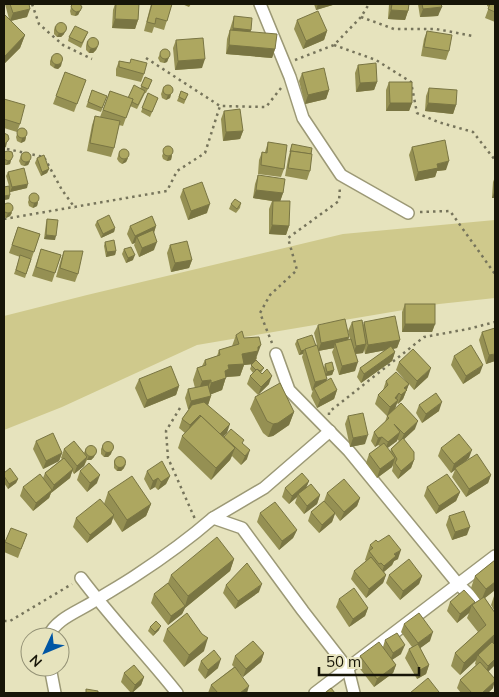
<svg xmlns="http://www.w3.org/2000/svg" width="499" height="697" viewBox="0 0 499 697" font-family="Mulish,sans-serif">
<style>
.green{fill:#cfc98c}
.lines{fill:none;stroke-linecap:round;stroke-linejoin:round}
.street-casing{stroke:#9c9976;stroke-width:14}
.path{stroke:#76745b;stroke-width:2.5;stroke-dasharray:2.5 4;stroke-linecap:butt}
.street{stroke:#fff;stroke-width:11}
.wall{fill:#959053;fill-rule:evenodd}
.shaded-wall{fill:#797543}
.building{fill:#ada760;stroke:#797543}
</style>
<rect width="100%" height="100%" fill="#e6e3bd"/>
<!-- green -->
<polygon class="green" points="495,220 495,298 439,304 197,345 62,407 4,430 4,316 87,295 343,234"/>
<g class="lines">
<defs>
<g id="street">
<polyline points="260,4 290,77 303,118 341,175 408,213"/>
<polyline points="276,354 289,390 349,451 458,584 483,608 495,623"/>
<polyline points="330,431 264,488 213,518 242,528 303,611 348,669 354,693"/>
<path d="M 81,578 C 111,618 146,654 177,693"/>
<path d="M 48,637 C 56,618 80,611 96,600 C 109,592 123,584 135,576 C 161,559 190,538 213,518"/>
<polyline points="50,667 55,693"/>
<polyline points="315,693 495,556"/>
</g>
</defs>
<!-- street casing -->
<use href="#street" class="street-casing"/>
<!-- path -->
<g class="path">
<polyline points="32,4 39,24 63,45 92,59"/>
<polyline points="361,17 394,29 436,29 473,36"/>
<polyline points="334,45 376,60 411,82 417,113 438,122 473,132 495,160"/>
<polyline points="146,58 220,106 266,107 281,88"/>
<polyline points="295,60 334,45 361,17 369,4"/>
<polyline points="7,149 44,157 62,190 75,208"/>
<polyline points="420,212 450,211 495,274"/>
<polyline points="4,219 167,191 177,171 205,153 220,106"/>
<polyline points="272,343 260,313 270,295 297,270 288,238 339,201 340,187"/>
<polyline points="180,408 166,431 168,458 195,519"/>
<polyline points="329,415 329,412 424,337 468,329 495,322"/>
<polyline points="4,621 10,621 72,584"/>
</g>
<!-- street -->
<use href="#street" class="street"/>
</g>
<!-- wall -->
<g class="wall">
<polygon points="5,4 29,4 27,17 11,21 25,35 20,48 4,64 4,65 4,16 9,19"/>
<polygon points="72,4 80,11 78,15 75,16 71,15 70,11"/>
<polygon points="115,4 139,4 138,20 135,29 112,28 113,10"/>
<polygon points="151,4 172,4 164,30 154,27 152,33 144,31"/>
<polygon points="182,4 191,4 189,7"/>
<polygon points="314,4 336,4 316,10"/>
<polygon points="389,4 409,4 408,11 405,20 388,19"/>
<polygon points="418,4 441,4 438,16 420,17"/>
<polygon points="487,4 495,4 495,22 485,18 489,7 487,6"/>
<polygon points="234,16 251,30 250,32 275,49 272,58 226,54 227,39"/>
<polygon points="297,20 327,31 324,40 303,49 294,29"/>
<polygon points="55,26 64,34 61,37 57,37 54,34 54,30"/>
<polygon points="427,31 449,51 446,60 421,56 424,39"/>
<polygon points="88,32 81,48 68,41 69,37"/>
<polygon points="176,40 202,68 175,70 173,48"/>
<polygon points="87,41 98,46 96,50 93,53 89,53 86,50 86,46"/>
<polygon points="162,50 169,57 167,62 164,63 160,62 158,58"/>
<polygon points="52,56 62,61 61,66 58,69 54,68 50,65 50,61"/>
<polygon points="119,61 130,63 144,74 141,82 116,76 116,69"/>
<polygon points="358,65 377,82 374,90 356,92 355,73"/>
<polygon points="65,72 86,80 74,112 53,104"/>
<polygon points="302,73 329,90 326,99 305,104 299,81"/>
<polygon points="145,77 152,80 146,93 145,93 137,109 130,106 123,126 119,125 114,148 111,157 87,151 92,125 95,116 100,117 110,91 128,98 140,89"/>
<polygon points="389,82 412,103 409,111 386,111 386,90"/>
<polygon points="164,86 171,94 170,98 166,100 162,98 161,94"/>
<polygon points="429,88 456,105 453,114 425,111 426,96"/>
<polygon points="92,90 107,96 101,112 86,107"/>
<polygon points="181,91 188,94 184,104 177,101"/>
<polygon points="148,93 158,98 150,117 141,112"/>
<polygon points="4,101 20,124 17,132 4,128"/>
<polygon points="224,111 243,131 240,139 223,141 221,119"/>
<polygon points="19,129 26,137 25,141 21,143 17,141 16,137"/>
<polygon points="268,142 284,169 281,177 258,174 259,160 262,152 265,152"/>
<polygon points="292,144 311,154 310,171 307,180 285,176 288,159"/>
<polygon points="412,147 446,170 437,171 435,177 415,181 409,155"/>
<polygon points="165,148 172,155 171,160 167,161 163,159 162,156"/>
<polygon points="120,150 128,158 126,162 122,164 119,162 117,159"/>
<polygon points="4,152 11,160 10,164 6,165 4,165"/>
<polygon points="22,153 30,161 28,165 24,166 21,165 19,161"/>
<polygon points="37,158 49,169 47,173 41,176 35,163"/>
<polygon points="8,172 27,188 10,192 9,199 4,200 4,187 9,186 6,176"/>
<polygon points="258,175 283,193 280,201 289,226 286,235 269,234 269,209 272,201 253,198 255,184"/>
<polygon points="495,177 495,198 492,198 493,182"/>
<polygon points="183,189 207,213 188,220 180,197"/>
<polygon points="31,194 38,202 37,206 33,208 29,206 28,202"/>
<polygon points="241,203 240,208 236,213 229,209 231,204"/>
<polygon points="4,206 12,213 10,216 6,218 4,217"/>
<polygon points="47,219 55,240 44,239 46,223"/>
<polygon points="97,221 115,228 114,232 101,238 95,225"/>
<polygon points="130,226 156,226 154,233 154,250 139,257 134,245 135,243 132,244 127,234"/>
<polygon points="18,227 40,234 25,278 14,274 20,257 9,253"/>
<polygon points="105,242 116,251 115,255 106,257 104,246"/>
<polygon points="170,245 192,260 189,268 171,272 167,253"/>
<polygon points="41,249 61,255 52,282 32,276"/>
<polygon points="124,249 133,260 126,263 122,254"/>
<polygon points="64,251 78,274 75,282 56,277 61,259"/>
<polygon points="405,304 435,324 432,332 402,332 402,312"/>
<polygon points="352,322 363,325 364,322 400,340 397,348 393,349 395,352 392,361 361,383 357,377 360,368 386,350 365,354 364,349 363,353 356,354 355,371 339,375 332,352 334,348 318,351 324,368 325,364 334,370 332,375 326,376 326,381 337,390 334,399 317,408 311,396 313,390 312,391 302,357 303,354 299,355 295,344 297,340 316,346 318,349 314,333 318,325 349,337 348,340 350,339 348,331"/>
<polygon points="482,332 495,361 486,364 479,340"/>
<polygon points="236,335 244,338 257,358 255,362 264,368 261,373 269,384 258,395 294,412 289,425 273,436 268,437 263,433 250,409 255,397 258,395 247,384 250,376 253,373 250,369 252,364 244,365 240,376 226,377 222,390 211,394 211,396 208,405 227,433 223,436 243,444 247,459 241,465 232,456 230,460 211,480 178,448 182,436 185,433 179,428 182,419 189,409 188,409 185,398 188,389 195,388 193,380 197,368 202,366 205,360 217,356 219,350 232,346"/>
<polygon points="454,356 480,373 463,384 451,365"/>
<path d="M 399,362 L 428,377 L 414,390 L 409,384 L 403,399 L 398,404 L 397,403 L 395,408 L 415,429 L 404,439 L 414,460 L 411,468 L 398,479 L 392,471 L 393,467 L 392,465 L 392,467 L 377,478 L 366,463 L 369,454 L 380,446 L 378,445 L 375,447 L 371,441 L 374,432 L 385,422 L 387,416 L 375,404 L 378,395 L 383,390 L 386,381 L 406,381 L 396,370 ZM 397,439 L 399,441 L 391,449 L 390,452 L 387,448 L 397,441 Z"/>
<polygon points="139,379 179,386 176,395 144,408 135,388"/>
<polygon points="419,405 439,411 422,423 416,413"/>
<polygon points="348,416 365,444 350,447 345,424"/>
<polygon points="36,441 62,453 59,461 43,469 33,449"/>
<polygon points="103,445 111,454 108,457 104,457 101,454 101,449"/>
<polygon points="86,448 94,457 91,460 87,460 84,466 74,474 72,471 70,478 51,493 49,498 33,511 20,496 23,487 43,478 45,473 62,459 61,458 64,449 84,453"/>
<polygon points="441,448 469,458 462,464 491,475 488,483 466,497 452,477 455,470 451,473 438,456"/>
<polygon points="115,459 124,468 121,471 117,471 114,468 114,464"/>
<polygon points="80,471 97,483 87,492 77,480"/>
<polygon points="147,471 170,476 166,484 158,490 155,487 150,490 144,479"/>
<polygon points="4,473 18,479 16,483 8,489 4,483"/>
<polygon points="309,481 306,488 320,495 317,504 304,514 295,503 297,497 289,504 282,497 285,488"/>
<polygon points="427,487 460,492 456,501 436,514 424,496"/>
<polygon points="108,492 151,504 146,516 122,532 113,518 111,524 87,543 73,527 76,518 104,504"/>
<polygon points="327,493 360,498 357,506 340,521 335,514 332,522 319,533 308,521 311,512 324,501"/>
<polygon points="260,513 297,530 293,538 279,550 257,522"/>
<polygon points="449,516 467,535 452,540 446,525"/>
<polygon points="27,534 18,558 4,552 4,545 5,542"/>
<polygon points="370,545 398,559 394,561 392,565 384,572 386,575 383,583 366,598 351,579 354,571 366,561 365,560"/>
<polygon points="234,559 230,571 185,608 182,614 168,625 151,603 154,594 168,583 171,575"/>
<polygon points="495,560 495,590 485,598 495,613 495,665 488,671 493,688 488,693 461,693 457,688 460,680 476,665 475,664 476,660 460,675 451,666 455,653 478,632 467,618 469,613 457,623 447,611 450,602 474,603 480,600 471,588 475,576"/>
<polygon points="389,575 422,576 419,584 400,600 386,583"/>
<polygon points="226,585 259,592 235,609 223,593"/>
<polygon points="495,593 495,612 491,605"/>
<polygon points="339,599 368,608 365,616 349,627 336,607"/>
<polygon points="404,624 430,641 420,648 429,665 426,674 417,679 405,658 409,649 412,647 401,632"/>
<polygon points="150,627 159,630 153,636 148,631"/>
<polygon points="167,629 204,651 184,667 163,641"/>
<polygon points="385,640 401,654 392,660 396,665 393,673 374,687 357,665 360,656 383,647"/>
<polygon points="264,653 261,662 243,677 237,670 247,693 208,693 211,685 234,667 232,665 235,656"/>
<polygon points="201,661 218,668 205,679 198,670"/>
<polygon points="124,673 144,677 141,685 132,693 131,693 121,682"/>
</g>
<!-- shaded-wall -->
<g class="shaded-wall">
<polygon points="318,4 336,4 316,10"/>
<polygon points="442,7 438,16 420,17 423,9"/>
<polygon points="30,9 27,17 10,21 13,13"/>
<polygon points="391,10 408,11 405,20 388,19"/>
<polygon points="80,11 78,15 75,16 76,12"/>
<polygon points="115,19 138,20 135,29 112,28"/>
<polygon points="233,28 251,30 248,38 230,36"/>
<polygon points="66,30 64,34 61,37 57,37 59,33"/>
<polygon points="327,31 324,40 303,49 306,41"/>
<polygon points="25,35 20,48 4,64 4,58 5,56"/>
<polygon points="229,45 275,49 272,58 226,54"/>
<polygon points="98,46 96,50 93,53 89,53 90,49"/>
<polygon points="169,57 167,62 164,63 165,59"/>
<polygon points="205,59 202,68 175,70 178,61"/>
<polygon points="62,61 61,66 58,69 54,68 55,64"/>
<polygon points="377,82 374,90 356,92 360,83"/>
<polygon points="329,90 326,99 305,104 308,95"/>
<polygon points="171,94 170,98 166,100 168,95"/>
<polygon points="390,103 412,103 409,111 386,111"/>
<polygon points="428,103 456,105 453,114 425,111"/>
<polygon points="243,131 240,139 223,141 226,132"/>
<polygon points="26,137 25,141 21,143 22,138"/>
<polygon points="7,142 6,147 4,148 4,144"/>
<polygon points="172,155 171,160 167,161 168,157"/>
<polygon points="128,158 126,162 122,164 124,160"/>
<polygon points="11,160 10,164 6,165 8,161"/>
<polygon points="30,161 28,165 24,166 26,162"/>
<polygon points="449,161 446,170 437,171 435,177 415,181 418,172 437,164"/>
<polygon points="49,169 47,173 41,176 42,172"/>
<polygon points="28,184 27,188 10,192 12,187"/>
<polygon points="256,190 283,193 280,202 253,198"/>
<polygon points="495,190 495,198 492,198"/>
<polygon points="10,195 9,199 4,200 4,196"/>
<polygon points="38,202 37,206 33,208 34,203"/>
<polygon points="210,204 207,213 188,220 191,211"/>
<polygon points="12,212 10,216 6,218 8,213"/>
<polygon points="272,225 289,226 286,235 269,234"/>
<polygon points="156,226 153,235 137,237 135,243 132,244 135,236"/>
<polygon points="115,228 114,232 101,238 103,234"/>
<polygon points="46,235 56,236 55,240 44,239"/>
<polygon points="157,242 154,250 139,257 142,248"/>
<polygon points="116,251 115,255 106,257 107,252"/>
<polygon points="135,255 133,260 126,263 128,258"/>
<polygon points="192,260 189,268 171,272 175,263"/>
<polygon points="405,324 435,324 432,332 402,332"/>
<polygon points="349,337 346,346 335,343 334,348 318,351 321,343"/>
<polygon points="400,340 397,348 365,354 368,345"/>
<polygon points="366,344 363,353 353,354 356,346"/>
<polygon points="261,345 254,364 244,365 240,376 226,377 222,390 207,396 211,383 228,365 242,354"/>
<polygon points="304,350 303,354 299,355 301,351"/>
<polygon points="395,352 392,361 361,383 364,374"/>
<polygon points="495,354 495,361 486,364 489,355"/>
<polygon points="358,362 355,371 339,375 342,366"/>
<polygon points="483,365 480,373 463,384 466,376"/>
<polygon points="431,368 428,377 414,390 417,381"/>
<polygon points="334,370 332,375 325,376 327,372"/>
<polygon points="272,376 269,384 258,395 261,387"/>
<polygon points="327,379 324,387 314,388 313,390 312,391 315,382"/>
<polygon points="211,380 206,392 197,394 202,381"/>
<polygon points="409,384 403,399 398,404 404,388"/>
<polygon points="179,386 176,395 144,408 147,400"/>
<polygon points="337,390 334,399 317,408 320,400"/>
<polygon points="399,393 396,401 398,400 395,409 387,416 390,407 395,398"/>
<polygon points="211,396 208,405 188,409 191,401"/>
<polygon points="442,402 439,411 422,423 426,414"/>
<polygon points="294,412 289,425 273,436 268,437 273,424"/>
<polygon points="200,415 196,424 187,434 190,425"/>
<polygon points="418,421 415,429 400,443 404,434"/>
<polygon points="230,424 227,433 217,443 220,434"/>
<polygon points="400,432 397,441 385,450 388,442"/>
<polygon points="368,435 365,444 350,447 353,438"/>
<polygon points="382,437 378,445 375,447 378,438"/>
<polygon points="235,448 230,460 211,480 216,468"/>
<polygon points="113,449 111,454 108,457 104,457 106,452"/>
<polygon points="250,450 247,459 241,465 245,456"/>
<polygon points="472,450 469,458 451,473 454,464"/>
<polygon points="62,453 59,461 43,469 46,461"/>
<polygon points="96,453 94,457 91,460 87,460 89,456"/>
<polygon points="87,457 84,466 74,474 77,466"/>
<polygon points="395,458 392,467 377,478 380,469"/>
<polygon points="414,460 411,468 398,479 401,471"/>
<polygon points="126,464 124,468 121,471 117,471 118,467"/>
<polygon points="73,469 70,478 51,493 54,485"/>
<polygon points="100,475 97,483 87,492 90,483"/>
<polygon points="491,475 488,483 466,497 469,489"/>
<polygon points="170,476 166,484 158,490 161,482"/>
<polygon points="158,478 155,487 150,490 153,481"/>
<polygon points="18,479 16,483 8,489 9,484"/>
<polygon points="309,481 305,490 298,494 297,497 289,504 292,496"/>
<polygon points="52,490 49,498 33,511 36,503"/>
<polygon points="460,492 456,501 436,514 439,506"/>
<polygon points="320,495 317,504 304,514 307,506"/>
<polygon points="360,498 357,506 340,521 344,512"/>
<polygon points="151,504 146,516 122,532 127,520"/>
<polygon points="335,513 332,522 319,533 322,525"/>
<polygon points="114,515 111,524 87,543 90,535"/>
<polygon points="470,527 467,535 452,540 455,532"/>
<polygon points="297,530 293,538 279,550 282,541"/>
<polygon points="401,550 398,559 394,561 392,565 381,574 384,566 394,554"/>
<polygon points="234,559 230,571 185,608 182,614 168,625 171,616 185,606 188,596"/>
<polygon points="386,575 383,583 366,598 369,589"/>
<polygon points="422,576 419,584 400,600 403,591"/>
<polygon points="495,582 495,590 481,601 486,589"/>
<polygon points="262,584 259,592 235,609 238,601"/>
<polygon points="472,605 469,613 457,623 460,614"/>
<polygon points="368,608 365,616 349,627 353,619"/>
<polygon points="161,626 159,630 153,636 155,632"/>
<polygon points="433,632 430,641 415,652 418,643"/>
<polygon points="495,634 495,640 494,644 478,655 476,660 460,675 464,663"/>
<polygon points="208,638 204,651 184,667 189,655"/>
<polygon points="405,645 401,654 390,661 393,653"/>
<polygon points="264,653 261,662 243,677 246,669"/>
<polygon points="221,659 218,668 205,679 208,670"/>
<polygon points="495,659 495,665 485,675 488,666"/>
<polygon points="396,665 393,673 374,687 377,679"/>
<polygon points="429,665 426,674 417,679 420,670"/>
<polygon points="144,677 141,685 132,693 135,685"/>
<polygon points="495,681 493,688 488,693 482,693"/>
<polygon points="249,686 247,693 240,693"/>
</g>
<!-- building -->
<g class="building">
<polygon points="10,4 29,4 30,9 13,13"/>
<polygon points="72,4 80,4 82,7 80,11 76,12 73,10 71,7"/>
<polygon points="116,4 139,4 138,20 115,19"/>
<polygon points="152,4 172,4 167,21 156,18 155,24 147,22"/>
<polygon points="392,4 409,4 408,11 391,10"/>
<polygon points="422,4 441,4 442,7 423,9"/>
<polygon points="490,4 495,4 495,12 488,9"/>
<polygon points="318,11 327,31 306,41 297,20"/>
<polygon points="5,15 25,35 5,56 4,55 4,16"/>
<polygon points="234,16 252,18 251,30 233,28"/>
<circle cx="61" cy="28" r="5.5"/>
<polygon points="75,26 88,32 82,43 69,37"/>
<polygon points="230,30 277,34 275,49 229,45"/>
<polygon points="427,31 452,35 449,51 424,47"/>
<circle cx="93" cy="43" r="5.5"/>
<polygon points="203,38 205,59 178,61 176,40"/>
<circle cx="165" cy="54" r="5"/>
<circle cx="57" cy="59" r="5.5"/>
<polygon points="131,59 147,63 144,74 119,67 119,61 130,63"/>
<polygon points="376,63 377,82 360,83 358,65"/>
<polygon points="324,68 329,90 308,95 302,73"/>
<polygon points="65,72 86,80 77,104 56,96"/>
<polygon points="145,77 152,80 148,89 141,86"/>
<polygon points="389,82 412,82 412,103 390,103"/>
<circle cx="168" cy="90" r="5"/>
<polygon points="134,85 145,91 138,105 132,102 133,99 128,98"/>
<polygon points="429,88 457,90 456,105 428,103"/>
<polygon points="92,90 107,96 102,108 88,102"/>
<polygon points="110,91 133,99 126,118 103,110"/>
<polygon points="181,91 188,94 185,100 179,97"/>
<polygon points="148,93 158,98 152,112 142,108"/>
<polygon points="4,99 25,105 20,124 4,119"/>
<polygon points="240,109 243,131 226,132 224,111"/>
<polygon points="95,116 120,121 114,148 90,143"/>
<circle cx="22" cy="133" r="5"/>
<polygon points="4,133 8,135 9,139 7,142 4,144"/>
<polygon points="445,140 449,161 437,164 438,168 418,172 412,147"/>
<polygon points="268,142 287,145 284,169 261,165 262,152 267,153"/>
<polygon points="292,144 312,148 311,154 291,151 290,152"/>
<circle cx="168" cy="151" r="5"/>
<circle cx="124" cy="154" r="5"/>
<polygon points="8,151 12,152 13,156 11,160 8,161 4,159 4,152"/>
<polygon points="291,151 312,154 310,171 288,168"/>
<circle cx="26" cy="157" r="5"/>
<polygon points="44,155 49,169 42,172 37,158"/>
<polygon points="24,168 28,184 12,187 8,172"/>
<polygon points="258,175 285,179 283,193 256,190"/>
<polygon points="202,182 210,204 191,211 183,189"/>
<polygon points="9,186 10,195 4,196 4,187"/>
<circle cx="34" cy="198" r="5"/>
<polygon points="235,199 241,203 237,209 231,204"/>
<polygon points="273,201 290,201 289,226 272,225"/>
<circle cx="8" cy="208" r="5"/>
<polygon points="109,215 115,228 103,234 97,221"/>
<polygon points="152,216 156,226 135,236 130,226"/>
<polygon points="47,219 58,220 56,236 46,235"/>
<polygon points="18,227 40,234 34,252 12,245"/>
<polygon points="153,230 157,242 142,248 137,237"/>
<polygon points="114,240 116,251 107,252 105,242"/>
<polygon points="187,241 192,260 175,263 170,245"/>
<polygon points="131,247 135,255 128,258 124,249"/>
<polygon points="41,249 61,255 55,273 36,267"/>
<polygon points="64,251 83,251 78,274 60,268"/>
<polygon points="20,255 31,259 26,274 16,270"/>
<rect x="405" y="304" width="30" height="20"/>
<polygon points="395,316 400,340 368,345 364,322"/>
<polygon points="345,319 349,337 321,343 318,325"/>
<polygon points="362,320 366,344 356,346 352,322"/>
<polygon points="495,328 495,354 489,355 482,332"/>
<polygon points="242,331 244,338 259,337 261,345 258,347 258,351 242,354 244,364 228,365 229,369 225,371 226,378 211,383 211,380 202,381 197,368 206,365 205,360 220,355 219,350 239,344 236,335"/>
<polygon points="312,335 316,346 301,351 297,340"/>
<polygon points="351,339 358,362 342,366 335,343"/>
<polygon points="317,345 327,379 315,382 305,349"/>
<polygon points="471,345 483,365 466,376 454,356"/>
<polygon points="391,346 395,352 364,374 360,368"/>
<polygon points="413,349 431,368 417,381 399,362"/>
<polygon points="256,360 264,368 260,371 257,369 256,370 251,365"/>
<polygon points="332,362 334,370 327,372 325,364"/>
<polygon points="171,366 179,386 147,400 139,379"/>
<polygon points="257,369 262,374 267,369 272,376 261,387 250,376"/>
<polygon points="396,372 409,384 404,388 407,390 401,395 399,393 395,398 398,400 390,407 378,395 388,385 386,381"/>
<polygon points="331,378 337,390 320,400 314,388"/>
<polygon points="280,383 294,412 278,423 273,424 267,421 255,397"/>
<polygon points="208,385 211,396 191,401 188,389"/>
<polygon points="436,393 442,402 426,414 419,405"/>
<polygon points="204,402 230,424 220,434 201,416 200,415 190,425 182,419 192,405"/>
<polygon points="401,403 418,421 404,434 394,424 400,432 388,442 382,437 378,438 374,432 389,418 387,416"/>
<polygon points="363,413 368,435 353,438 348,416"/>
<polygon points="201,416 235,448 216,468 182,436"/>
<polygon points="231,429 244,440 242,443 250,450 245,456 224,437"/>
<polygon points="53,433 62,453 46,461 36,441"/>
<polygon points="459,434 472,450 454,464 441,448"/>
<polygon points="403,438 414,452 414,460 401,471 395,463 397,459 391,449"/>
<polygon points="74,441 87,457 77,466 64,449"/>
<circle cx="108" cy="447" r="5.5"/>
<polygon points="384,443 395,458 380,469 369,454"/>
<circle cx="91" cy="451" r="5.5"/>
<polygon points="477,454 491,475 469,489 455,468"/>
<circle cx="120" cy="462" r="5.5"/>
<polygon points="64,458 73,469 54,485 45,473"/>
<polygon points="162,461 170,476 161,482 158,478 153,481 147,471"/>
<polygon points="89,463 100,475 90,483 80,471"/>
<polygon points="10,468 18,479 9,484 4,476 4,473"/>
<polygon points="302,473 309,481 292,496 285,488"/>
<polygon points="40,474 52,490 36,503 23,487"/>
<polygon points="447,474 460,492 439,506 427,487"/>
<polygon points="132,476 151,504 127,520 108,492"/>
<polygon points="344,479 360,498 344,512 327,493"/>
<polygon points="311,484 320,495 307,506 298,494"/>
<polygon points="100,499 114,515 90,535 76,518"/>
<polygon points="324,501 335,513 322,525 311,512"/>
<polygon points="275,502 297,530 282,541 260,513"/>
<polygon points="464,511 470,527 455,532 449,516"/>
<polygon points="11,528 27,534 21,549 5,542"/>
<polygon points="389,535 401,550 394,554 396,556 384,566 381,563 379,564 369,551 373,548 370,545 376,540 378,542"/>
<polygon points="217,537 234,559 188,596 171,575"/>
<polygon points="371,557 386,575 369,589 354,571"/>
<polygon points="409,559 422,576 403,591 389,575"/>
<polygon points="495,560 495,582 486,589 475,576"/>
<polygon points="247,563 262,584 238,601 226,585"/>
<polygon points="168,583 185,606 171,616 154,594"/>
<polygon points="354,588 368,608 353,619 339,599"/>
<polygon points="464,590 475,602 460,614 450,602"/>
<polygon points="484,597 495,613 495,634 464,663 455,653 486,625 472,605"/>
<polygon points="187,613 202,634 208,638 189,655 167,629"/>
<polygon points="419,613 433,632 418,643 404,624"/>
<polygon points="156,621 161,626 155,632 150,627"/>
<polygon points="397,633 405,645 393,653 385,640"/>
<polygon points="253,641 264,653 246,669 235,656"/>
<polygon points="379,642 396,665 377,679 360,656"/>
<polygon points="492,642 495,645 495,659 488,666 478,655"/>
<polygon points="418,644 429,665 420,670 409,649"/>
<polygon points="214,650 221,659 208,670 201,661"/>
<polygon points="480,662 495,679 495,681 482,693 472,693 460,680"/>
<polygon points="134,665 144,677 135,685 124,673"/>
<polygon points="235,667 249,686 240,693 218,693 211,685"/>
<polygon points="428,678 439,692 437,693 410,693"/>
<polygon points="331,688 335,693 325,693"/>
<polygon points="86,689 98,691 98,693 86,693"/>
</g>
<!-- border -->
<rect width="499" height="697" fill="none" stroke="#171508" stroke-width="10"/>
<!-- north arrow -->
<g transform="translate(45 652) rotate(226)"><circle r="24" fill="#e6e3bd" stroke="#939175"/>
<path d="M0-4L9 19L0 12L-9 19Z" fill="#0056a4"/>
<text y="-8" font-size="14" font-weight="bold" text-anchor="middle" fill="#171508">N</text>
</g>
<!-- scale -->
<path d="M319 667v8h100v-8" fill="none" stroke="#171508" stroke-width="2.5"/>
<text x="326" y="667" font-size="15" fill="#171508" stroke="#e6e3bd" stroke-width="4" paint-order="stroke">50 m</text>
</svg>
